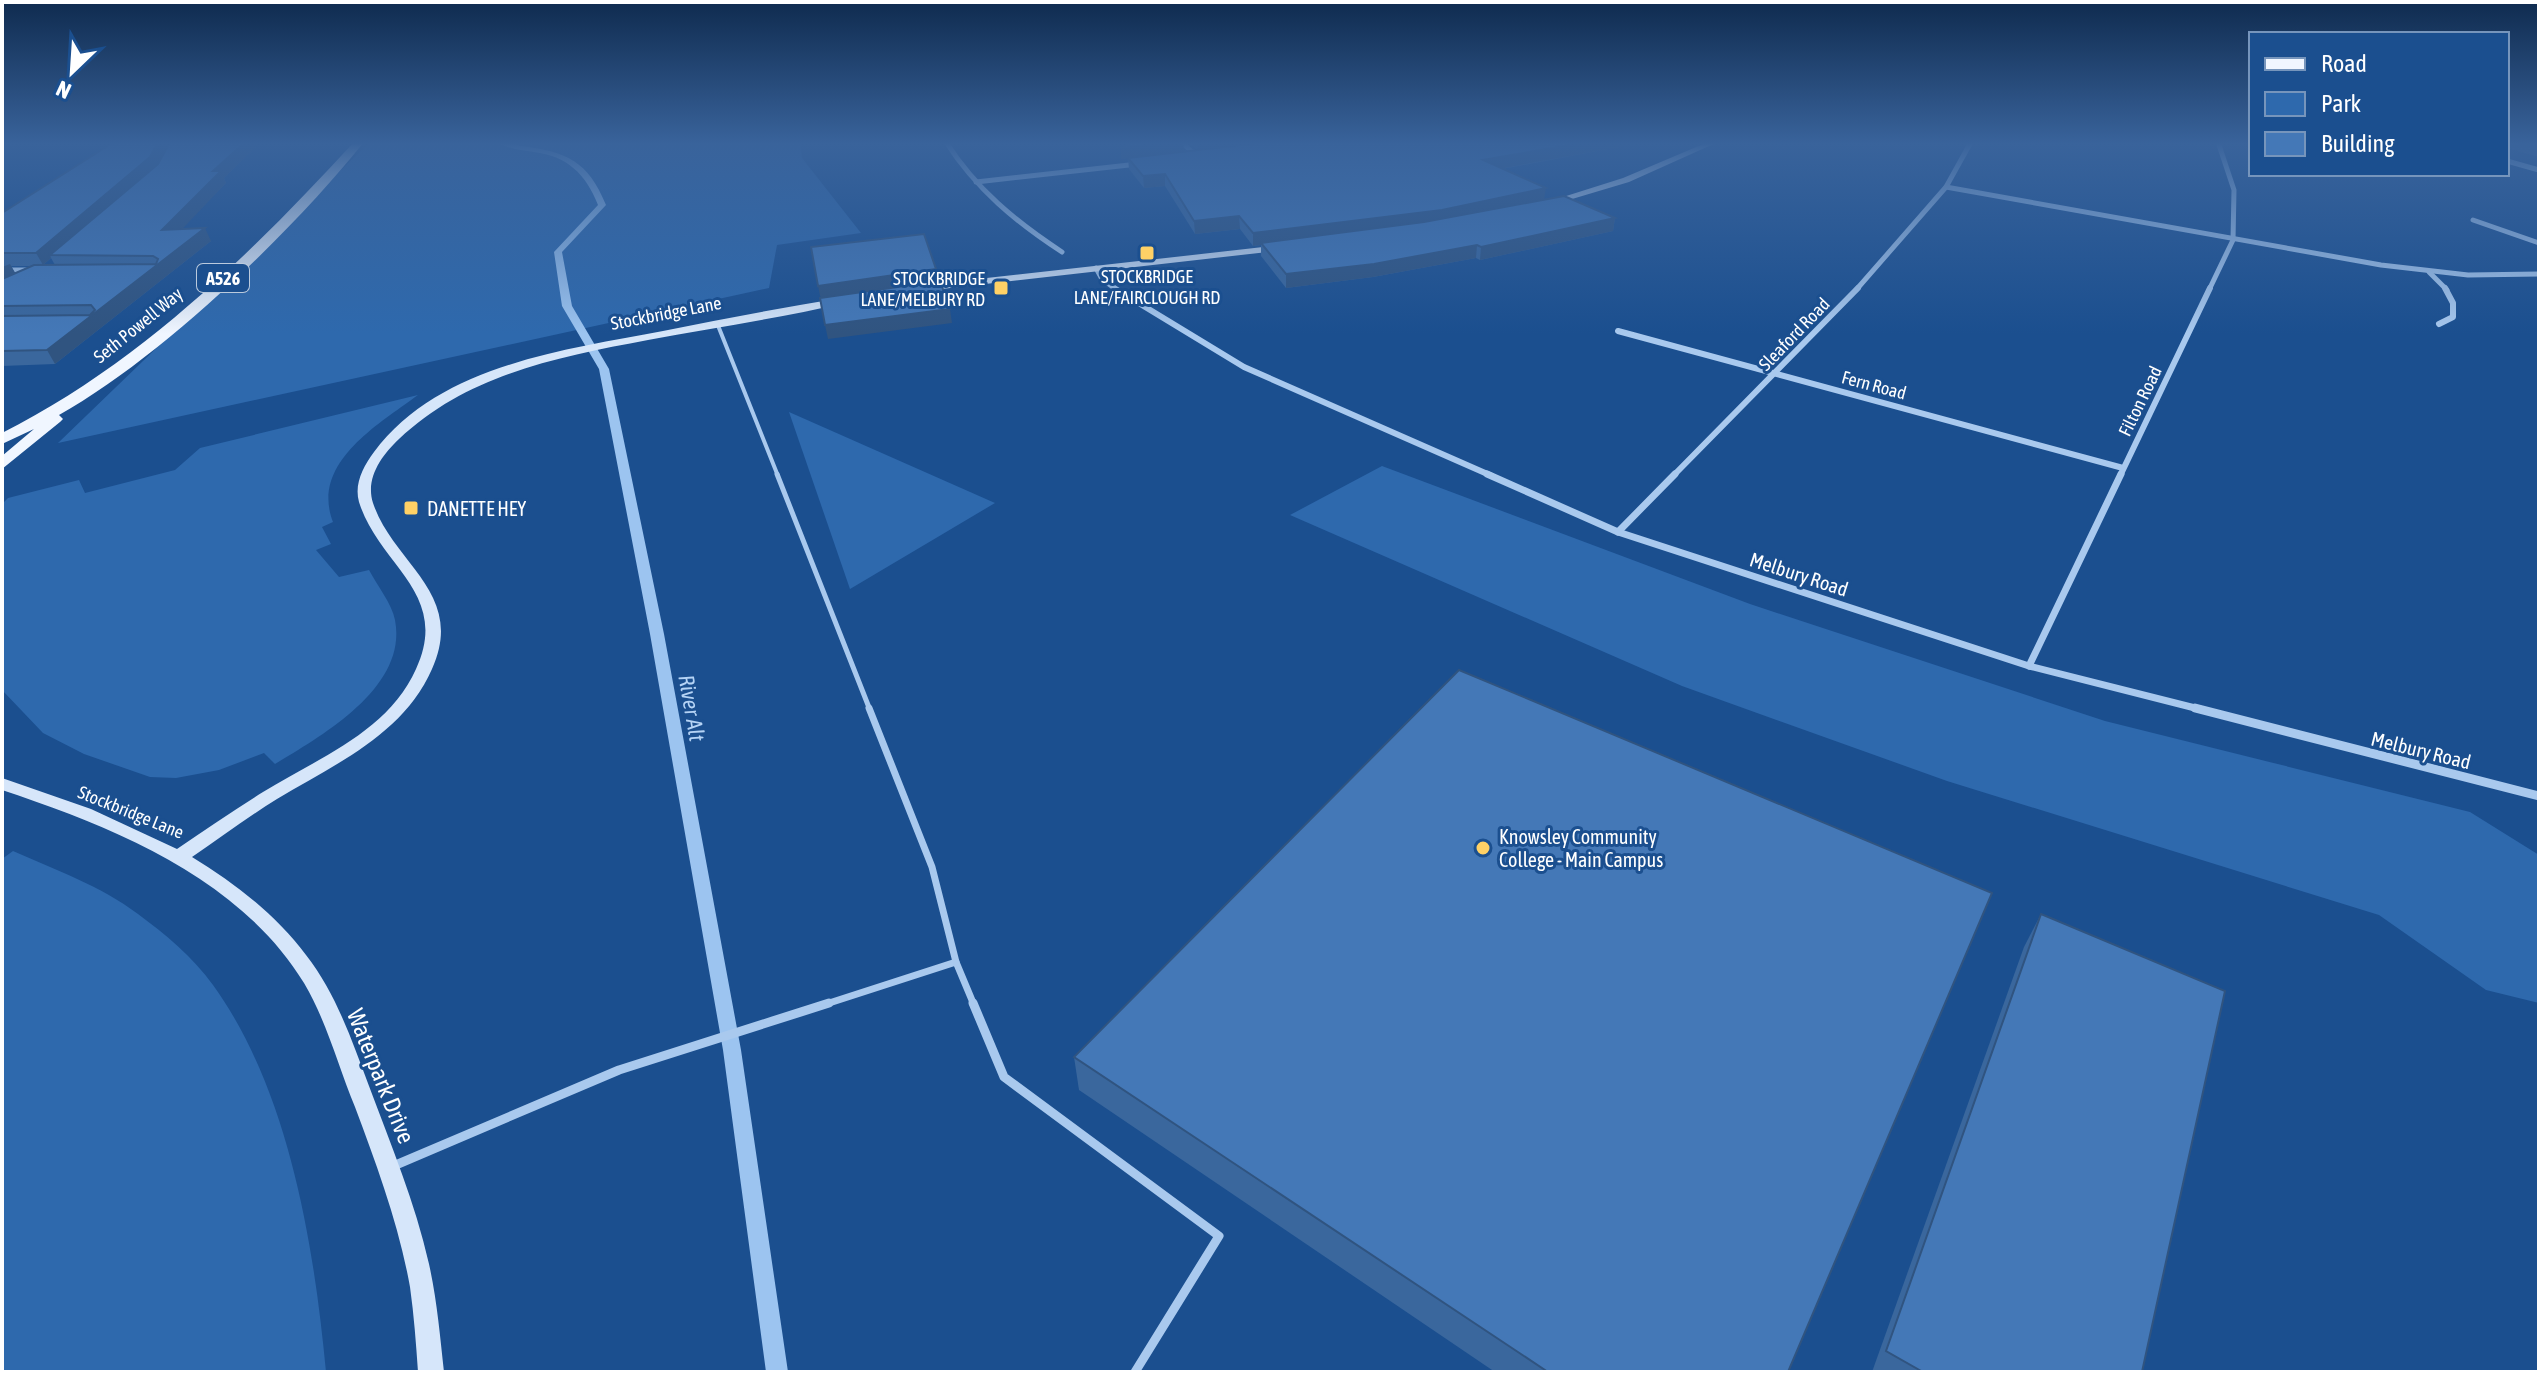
<svg xmlns="http://www.w3.org/2000/svg" width="2541" height="1374" viewBox="0 0 2541 1374" font-family="'Asap Condensed',sans-serif">
<style>
.green{fill:#2e69ad}
.lines{fill:none;stroke-linecap:round;stroke-linejoin:round}
.stream{fill:#9cc4f0;fill-rule:evenodd}
.lane-far3{stroke:#a9c9ee;stroke-width:4}
.lane-far2{stroke:#a9c9ee;stroke-width:5}
.lane-far1{stroke:#a9c9ee;stroke-width:7}
.lane{stroke:#a9c9ee;stroke-width:9}
.street-far3{stroke:#a9c9ee;stroke-width:5}
.street-far2{stroke:#a9c9ee;stroke-width:6}
.street-far1{stroke:#a9c9ee;stroke-width:7}
.street{stroke:#a9c9ee;stroke-width:9}
.secondary{fill:#d6e6fa;fill-rule:evenodd}
.primary{fill:#f0f6ff;fill-rule:evenodd}
.wall{fill:#3a679d;fill-rule:evenodd}
.shaded-wall{fill:#305480}
.building{fill:#4478b7;stroke:#305480;stroke-width:2}
.poi-dot{fill:#ffd166;stroke:#1b4f8f;stroke-width:3}
.labels{text-anchor:middle;dominant-baseline:central;stroke-width:6;stroke-linejoin:round;paint-order:stroke}
.far-poi-label{font-size:18px;fill:#fff;stroke:#1b4f8f}
.shield{fill:#1b4f8f;stroke:#bbcadd;stroke-width:2}
.shield-label{font-size:18px;font-weight:bold;fill:#fff}
.far-street-label{font-size:18px;fill:#fff;stroke:#1b4f8f}
.poi-label{font-size:20px;fill:#fff;stroke:#1b4f8f;text-anchor:start}
.street-label{font-size:20px;fill:#fff;stroke:#1b4f8f}
.water-label{font-size:22px;font-style:italic;fill:#b5d3f5;stroke:#1b4f8f}
.near-street-label{font-size:24px;fill:#fff;stroke:#1b4f8f}
</style>
<rect width="100%" height="100%" fill="#1b4f8f"/>
<!-- green -->
<g class="green">
<polygon points="370,142 800,142 802,158 861,233 777,245 769,288 58,443"/>
<path d="M 418,395 C 379,424 310,463 333,522 L 322,527 L 331,544 L 316,550 L 339,577 L 369,570 C 377,585 392,604 395,620 C 408,687 323,735 275,764 L 264,753 L 219,770 L 176,778 L 150,777 L 84,754 L 43,733 L 2,690 L 2,504 L 8,498 L 79,480 L 85,493 L 175,470 L 200,448 Z"/>
<polygon points="789,412 995,503 850,589"/>
<polygon points="1382,466 1750,604 2105,721 2470,812 2539,855 2539,1003 2486,990 2379,915 1947,781 1682,686 1290,515"/>
<path d="M 13,851 C 56,870 101,886 138,914 C 165,934 193,957 213,985 C 289,1090 314,1245 326,1372 L 2,1372 L 2,859 Z"/>
</g>
<g class="lines">
<!-- stream -->
<path class="stream" d="M 497,142 C 506,141 514,145 522,146 C 567,152 588,161 606,205 L 562,252 L 572,306 L 609,369 L 664,634 L 741,1050 L 788,1372 L 766,1372 L 723,1050 L 650,634 L 599,369 L 562,306 L 554,252 L 598,205 C 586,174 567,156 534,152 C 521,150 508,149 497,142 Z"/>
<!-- lane-far3 -->
<polyline class="lane-far3" points="717,323 778,476"/>
<!-- lane-far2 -->
<polyline class="lane-far2" points="777,474 870,710"/>
<!-- lane-far1 -->
<g class="lane-far1">
<polyline points="956,962 974,1005"/>
<polyline points="823,1005 956,962 932,867 869,708"/>
</g>
<!-- lane -->
<g class="lane">
<polyline points="973,1003 1004,1077 1219,1236 1135,1372"/>
<polyline points="391,1167 619,1070 829,1003"/>
</g>
<!-- street-far3 -->
<g class="street-far3">
<path d="M 946,142 C 976,189 1016,222 1062,252"/>
<polyline points="1181,142 1198,157"/>
<polyline points="2507,161 2539,170"/>
<polyline points="976,182 1138,164"/>
<polyline points="1946,187 2381,265 2468,275 2539,274"/>
<polyline points="2473,220 2539,243"/>
<polyline points="1096,268 1102,279 1117,290"/>
<polyline points="2,270 33,270"/>
<polyline points="2429,272 2447,290"/>
<polyline points="1856,290 1946,187 1971,142"/>
<polyline points="2209,290 2233,240 2234,190 2218,142"/>
</g>
<!-- street-far2 -->
<g class="street-far2">
<polyline points="1114,288 1244,367 1492,476"/>
<polyline points="2439,324 2453,317 2453,303 2445,288"/>
<polyline points="1618,331 2123,468"/>
<polyline points="1673,476 1858,288"/>
<polyline points="2120,476 2210,288"/>
</g>
<!-- street-far1 -->
<g class="street-far1">
<polyline points="1487,474 1618,532 2029,666 2203,710"/>
<polyline points="1618,532 1675,474"/>
<polyline points="2029,666 2121,474"/>
</g>
<!-- street -->
<polyline class="street" points="2195,708 2539,796"/>
<!-- secondary -->
<g class="secondary">
<polygon points="1708,142 1718,142 1629,182 1552,205 1544,203 1623,178"/>
<polygon points="1282,245 1287,248 1285,250 924,291 919,288 924,285"/>
<path d="M 841,298 L 846,301 L 845,303 C 780,318 713,328 648,340 C 558,357 468,374 399,439 C 382,455 365,478 373,503 C 394,565 466,593 432,669 C 403,735 335,764 277,799 C 248,817 220,838 192,857 C 235,883 276,915 306,955 C 336,993 352,1041 369,1086 C 391,1145 415,1202 429,1264 C 437,1300 440,1336 444,1372 L 418,1372 C 416,1344 414,1315 410,1287 C 399,1225 377,1166 355,1107 C 338,1066 327,1022 304,983 C 240,878 113,827 2,790 L 2,778 L 91,809 L 177,849 C 206,829 234,810 263,792 C 318,758 388,732 416,669 C 451,593 379,566 359,502 C 354,484 363,467 374,452 C 439,365 563,350 663,331 C 722,319 781,308 841,298 Z"/>
</g>
<!-- primary -->
<path class="primary" d="M 354,142 L 364,142 C 291,233 161,358 59,415 L 63,419 L 60,422 L 2,469 L 2,456 L 34,429 L 2,444 L 2,433 C 139,364 251,254 354,142 Z"/>
</g>
<!-- wall -->
<g class="wall">
<path d="M 114,142 L 169,142 L 157,165 L 170,142 L 261,142 L 224,178 L 226,183 L 181,229 L 211,241 L 55,364 L 2,366 L 2,213 ZM 51,258 L 55,265 L 43,265 ZM 11,266 L 33,266 L 15,273 Z"/>
<polygon points="1183,142 1184,151 1198,150 1187,142 1646,142 1502,169 1544,199 1615,218 1613,231 1480,260 1476,258 1373,277 1286,288 1261,256 1261,245 1253,246 1240,229 1195,234 1165,186 1144,188 1129,169 1128,158 1121,159"/>
<polygon points="2507,142 2539,142 2539,157 2507,148"/>
<polygon points="2041,914 2142,1372 1872,1372 2024,947"/>
<polygon points="1074,1057 1788,1372 1495,1372 1079,1090"/>
</g>
<!-- shaded-wall -->
<g class="shaded-wall">
<polygon points="2,142 20,142 2,144"/>
<polygon points="158,142 169,142 156,169 50,255 51,258 43,265 36,253"/>
<polygon points="245,142 261,142 224,178 226,183 169,243 162,230 213,171"/>
<polygon points="1173,142 1183,142 1184,152 1121,159 1121,148"/>
<polygon points="1198,142 1271,142 1198,150"/>
<polygon points="1586,142 1646,142 1482,172 1483,160"/>
<polygon points="1165,174 1165,186 1144,188 1143,176"/>
<polygon points="1546,188 1544,200 1441,222 1253,246 1253,233"/>
<polygon points="1239,216 1240,229 1195,234 1194,221"/>
<polygon points="1615,218 1613,231 1480,260 1481,247"/>
<polygon points="205,228 211,241 55,364 47,350"/>
<polygon points="1477,245 1476,258 1373,277 1286,288 1286,274"/>
<polygon points="10,264 17,276 2,283 2,267"/>
<polygon points="936,269 938,283 821,300 818,286"/>
<polygon points="950,309 952,323 828,339 825,325"/>
</g>
<!-- building -->
<g class="building">
<polygon points="114,142 158,142 150,157 36,253 2,253 2,213"/>
<polygon points="170,142 245,142 213,171 221,171 162,230 205,228 47,350 2,351 2,316 90,315 95,310 91,305 2,306 2,279 34,265 156,264 158,259 153,256 50,255 158,164"/>
<polygon points="1130,142 1174,142 1121,148"/>
<polygon points="1268,142 1586,142 1483,160 1546,188 1442,210 1253,233 1239,216 1194,221 1165,174 1143,176 1128,158"/>
<polygon points="1564,196 1615,218 1481,247 1477,245 1374,264 1286,274 1261,243 1424,222"/>
<polygon points="924,234 936,269 818,286 811,247"/>
<polygon points="940,281 950,309 825,325 820,298"/>
<polygon points="1459,670 1992,893 1788,1372 1548,1372 1074,1057"/>
<polygon points="2041,914 2225,991 2142,1372 1923,1372 1886,1351"/>
</g>
<!-- sky -->
<linearGradient id="sky" x2="0" y2="1"><stop stop-color="#0f2b4f"/><stop offset="0.43" stop-color="#39639b"/><stop offset="1" stop-color="#39639b" stop-opacity="0"/></linearGradient>
<rect width="2541" height="334" fill="url(#sky)"/>
<!-- markers -->
<g class="poi-dot">
<rect x="1139" y="245" width="16" height="16" rx="4"/>
<rect x="993" y="280" width="16" height="16" rx="4"/>
<rect x="403" y="500" width="16" height="16" rx="4"/>
<circle cx="1483" cy="848" r="8"/>
</g>
<g class="labels">
<!-- far-poi labels -->
<g class="far-poi-label">
<text x="1147" y="276">STOCKBRIDGE<tspan x="1147" dy="21">LANE/FAIRCLOUGH RD</tspan></text>
<text x="985" y="278" text-anchor="end">STOCKBRIDGE<tspan x="985" dy="21">LANE/MELBURY RD</tspan></text>
</g>
<!-- shield labels -->
<rect class="shield" x="197" y="264" width="52" height="28" rx="6"/>
<g class="shield-label">
<text x="223" y="278">A526</text>
</g>
<!-- far-street labels -->
<g class="far-street-label">
<text transform="translate(666 313) rotate(-11)">Stockbridge Lane</text>
<text transform="translate(138 325) rotate(-39)">Seth Powell Way</text>
<text transform="translate(1794 334) rotate(-46)">Sleaford Road</text>
<text transform="translate(1874 385) rotate(15)">Fern Road</text>
<text transform="translate(2140 401) rotate(-64)">Filton Road</text>
<text transform="translate(131 812) rotate(22)">Stockbridge Lane</text>
</g>
<!-- poi labels -->
<g class="poi-label">
<text x="427" y="508">DANETTE HEY</text>
<text x="1499" y="836">Knowsley Community<tspan x="1499" dy="23">College - Main Campus</tspan></text>
</g>
<!-- street labels -->
<g class="street-label">
<text transform="translate(1799 574) rotate(18)">Melbury Road</text>
<text transform="translate(2421 750) rotate(14)">Melbury Road</text>
</g>
<!-- water labels -->
<g class="water-label">
<text transform="translate(692 708) rotate(80)">River Alt</text>
</g>
<!-- near-street labels -->
<g class="near-street-label">
<text transform="translate(381 1076) rotate(68)">Waterpark Drive</text>
</g>
</g>
<!-- border -->
<rect width="2541" height="1374" fill="none" stroke="#ffffff" stroke-width="8"/>
<!-- legend -->
<rect x="2249" y="32" width="260" height="144" fill="#1b4f8f" stroke="#7695bc" stroke-width="2"/>
<rect x="2265" y="58" width="40" height="12" fill="#f0f6ff" stroke="#7695bc" stroke-width="2"/>
<text x="2321" y="72" font-size="24" fill="#ffffff">Road</text>
<rect x="2265" y="92" width="40" height="24" fill="#2e69ad" stroke="#7695bc" stroke-width="2"/>
<text x="2321" y="112" font-size="24" fill="#ffffff">Park</text>
<rect x="2265" y="132" width="40" height="24" fill="#4478b7" stroke="#7695bc" stroke-width="2"/>
<text x="2321" y="152" font-size="24" fill="#ffffff">Building</text>
<!-- north arrow -->
<g transform="translate(72 72) rotate(205)" stroke="#1b4f8f" stroke-width="6" paint-order="stroke">
<path d="M0-6L14 30L0 20L-14 30Z" fill="#ffffff"/>
<text y="-12" font-size="22" font-weight="bold" text-anchor="middle" fill="#ffffff">N</text>
</g>
</svg>
